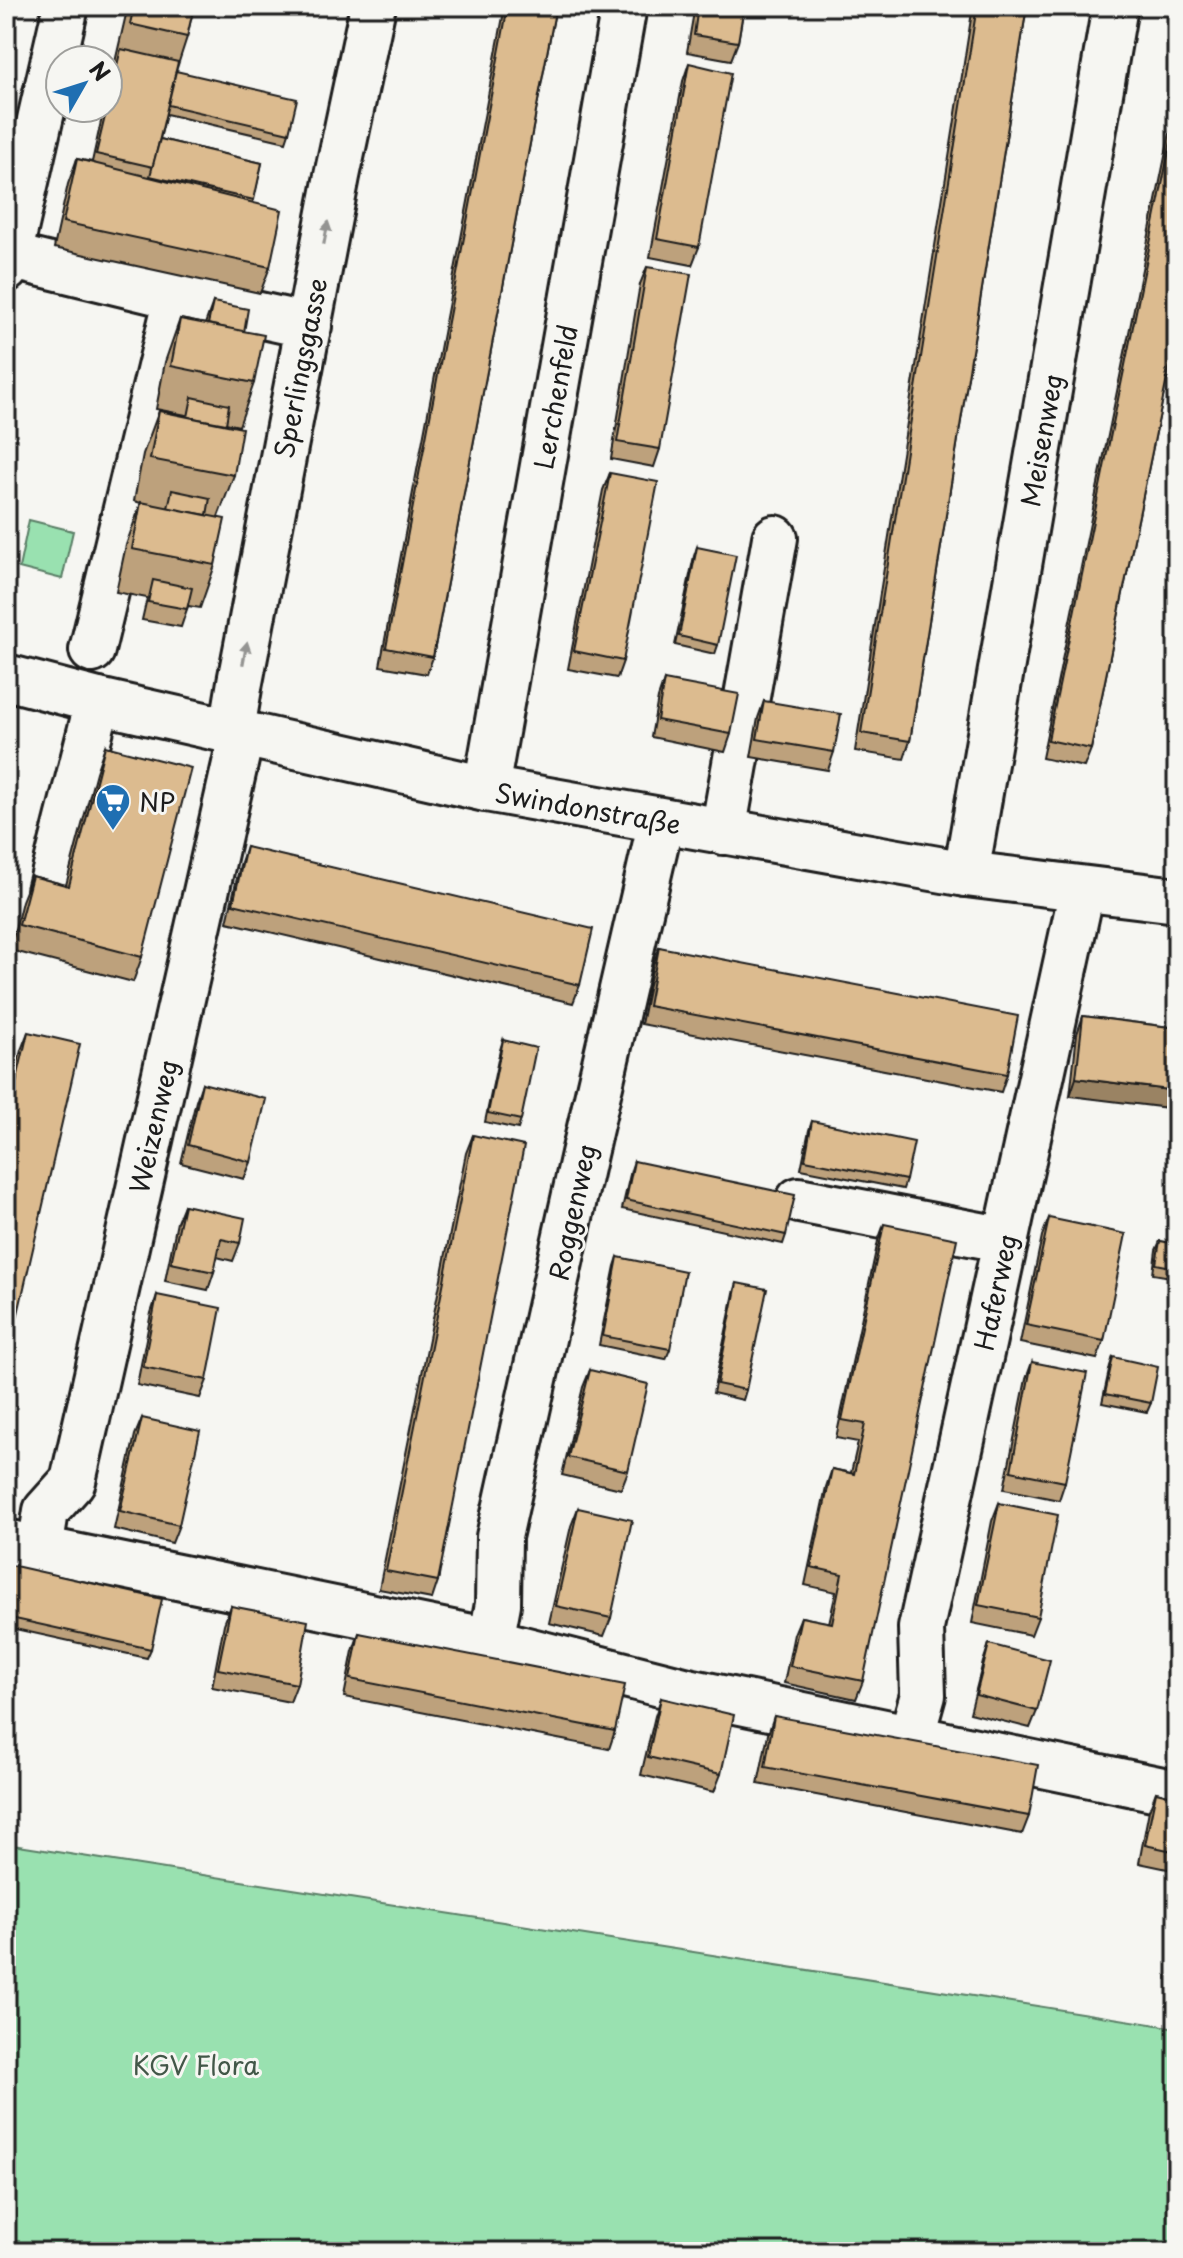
<svg xmlns="http://www.w3.org/2000/svg" width="1183" height="2258" viewBox="0 0 1183 2258" font-family="'Playpen Sans',sans-serif">
<style>
.green{fill:#99e1b0;stroke:#5a7e66;stroke-width:2}
.lines{fill:none;stroke-linecap:round;stroke-linejoin:round}
.minor-casing{stroke:#1c1c1c;stroke-width:50}
.minor{stroke:#f6f6f2;stroke-width:44}
.wall{fill:#bda17b;stroke:#1c1c1c;stroke-width:2}
.shaded-wall{fill:#9a8364;stroke:#1c1c1c;stroke-width:2}
.building{fill:#dcbb8f;stroke:#1c1c1c;stroke-width:2}
.oneway{fill:#949492}
.labels{text-anchor:middle;dominant-baseline:central;stroke-width:6;stroke-linejoin:round;paint-order:stroke}
.street-label{font-size:26px;fill:#1c1c1c;stroke:#f6f6f2}
.poi-label{font-size:26px;fill:#1c1c1c;stroke:#f6f6f2;text-anchor:start}
.park-label{font-size:26px;fill:#425748;stroke:#f6f6f2}
</style>
<rect width="100%" height="100%" fill="#f6f6f2"/>
<filter id="ink" filterUnits="userSpaceOnUse"><feTurbulence type="fractalNoise" baseFrequency=".0125" numOctaves="2"/><feDisplacementMap in="SourceGraphic" scale="16" xChannelSelector="R" yChannelSelector="G"/><feConvolveMatrix kernelMatrix="1 2 1 2 8 2 1 2 1" color-interpolation-filters="sRGB"/></filter>
<g filter="url(#ink)">
<!-- green -->
<g class="green">
<polygon points="29,520 73,531 62,579 19,568"/>
<polygon points="6,1844 1177,2028 1177,2252 6,2252"/>
</g>
<g class="lines">
<defs>
<g id="minor">
<polyline points="9,256 177,297 309,326"/>
<polyline points="6,269 66,6"/>
<polyline points="92,650 177,297"/>
<polyline points="6,677 98,701 486,789 966,874 1177,900"/>
<polyline points="232,730 240,682 337,176 373,6"/>
<polyline points="486,789 624,6"/>
<polyline points="723,832 775,538"/>
<polyline points="966,874 1115,6"/>
<polyline points="50,891 98,701"/>
<polyline points="799,1200 1006,1240"/>
<polyline points="6,1542 491,1641 688,1691 1177,1793"/>
<polyline points="40,1549 46,1511 73,1481 242,733"/>
<polyline points="491,1641 498,1604 499,1537 584,1154 661,821"/>
<polyline points="911,1738 923,1695 921,1628 1082,890"/>
</g>
</defs>
<!-- minor casing -->
<use href="#minor" class="minor-casing"/>
<!-- minor -->
<use href="#minor" class="minor"/>
</g>
<!-- wall -->
<g class="wall">
<polygon points="128,6 194,6 187,37 176,71 289,133 286,142 166,114 160,139 262,163 253,202 270,267 260,293 54,248 68,184 77,159 92,162 104,108 108,108 108,92"/>
<polygon points="505,6 556,6 433,657 427,674 380,666"/>
<polygon points="695,6 744,6 738,42 731,60 687,52"/>
<polygon points="973,6 1027,6 910,741 904,759 855,751"/>
<polygon points="689,63 699,247 692,265 650,257 683,81"/>
<polygon points="1177,98 1177,330 1091,749 1084,767 1042,758"/>
<polygon points="647,267 660,449 654,467 611,459 640,284"/>
<polygon points="213,302 244,332 254,383 239,426 226,423 234,475 218,517 215,565 200,608 188,606 181,627 142,620 147,598 116,592 126,545 141,503 134,501 143,454 159,411 185,417 186,415 156,409 165,362 180,319 205,324"/>
<polygon points="610,473 623,661 617,678 568,669 603,490"/>
<polygon points="697,547 718,645 715,654 675,645 694,556"/>
<polygon points="664,680 731,734 725,752 651,737 658,698"/>
<polygon points="764,701 834,752 828,770 751,757 758,718"/>
<polygon points="105,746 142,957 133,982 10,950 22,901 32,876 66,885 96,772"/>
<polygon points="246,847 580,985 573,1003 227,922 240,865"/>
<polygon points="659,947 1007,1074 1001,1092 641,1024 653,965"/>
<polygon points="1083,1016 1177,1028 1070,1096 1077,1034"/>
<polygon points="28,1032 6,1366 6,1116 21,1050"/>
<polygon points="503,1040 521,1120 518,1129 485,1122 500,1050"/>
<polygon points="202,1083 251,1162 244,1179 181,1163 196,1101"/>
<polygon points="812,1121 906,1180 903,1189 801,1169 809,1130"/>
<polygon points="473,1135 438,1581 432,1599 379,1589 466,1153"/>
<polygon points="634,1161 786,1235 783,1244 622,1209 631,1170"/>
<polygon points="184,1205 240,1243 233,1261 217,1257 214,1272 208,1290 165,1281 177,1222"/>
<polygon points="1049,1218 1104,1341 1097,1359 1020,1343 1042,1236"/>
<polygon points="884,1224 863,1681 856,1699 784,1683 794,1634 801,1617 829,1623 836,1592 805,1585 826,1487 832,1469 851,1473 858,1442 836,1438 878,1241"/>
<polygon points="1160,1241 1177,1244 1177,1278 1153,1274 1156,1250"/>
<polygon points="618,1257 670,1349 666,1359 599,1345 615,1266"/>
<polygon points="737,1283 746,1390 743,1400 713,1393 734,1293"/>
<polygon points="157,1295 207,1380 200,1398 137,1385 151,1313"/>
<polygon points="1113,1357 1151,1403 1147,1412 1102,1403 1110,1366"/>
<polygon points="1032,1362 1065,1482 1059,1500 1004,1489 1026,1379"/>
<polygon points="590,1370 628,1471 621,1489 562,1475 583,1387"/>
<polygon points="142,1418 179,1525 172,1543 114,1529 135,1435"/>
<polygon points="999,1503 1038,1617 1031,1635 972,1623 992,1521"/>
<polygon points="578,1508 611,1618 604,1636 549,1623 571,1526"/>
<polygon points="6,1564 151,1649 147,1658 6,1627"/>
<polygon points="231,1606 297,1684 290,1702 212,1687 224,1624"/>
<polygon points="359,1633 615,1731 609,1749 344,1697 353,1651"/>
<polygon points="989,1644 1037,1711 1030,1728 970,1713 983,1662"/>
<polygon points="661,1698 721,1774 714,1792 641,1775 655,1716"/>
<polygon points="774,1716 1029,1816 1022,1834 758,1784 768,1734"/>
<polygon points="1156,1792 1177,1797 1177,1871 1139,1863 1149,1810"/>
</g>
<!-- shaded-wall -->
<polygon class="shaded-wall" points="1076,1078 1177,1091 1177,1109 1070,1096"/>
<!-- building -->
<g class="building">
<polygon points="134,6 194,6 187,37 130,24"/>
<polygon points="508,6 556,6 433,657 386,648"/>
<polygon points="698,6 744,6 738,42 694,35"/>
<polygon points="977,6 1027,6 910,741 861,733"/>
<polygon points="121,49 178,62 153,167 96,154 107,108 108,108 108,102"/>
<polygon points="689,63 731,73 699,247 657,239"/>
<polygon points="176,71 297,99 289,133 168,105"/>
<polygon points="1177,112 1177,330 1091,749 1048,740"/>
<polygon points="160,139 262,163 254,200 150,176"/>
<polygon points="77,159 282,210 270,267 63,222"/>
<polygon points="647,267 691,274 660,449 617,442"/>
<polygon points="213,302 248,309 244,332 208,324"/>
<polygon points="180,319 264,335 254,383 171,366"/>
<polygon points="192,397 229,405 226,424 188,417"/>
<polygon points="159,411 242,428 234,475 150,459"/>
<polygon points="610,473 658,482 623,661 574,651"/>
<polygon points="172,490 210,498 207,515 168,508"/>
<polygon points="141,502 225,519 215,565 132,549"/>
<polygon points="697,547 736,555 718,645 679,636"/>
<polygon points="153,580 192,588 187,609 148,602"/>
<polygon points="664,680 739,694 731,734 657,720"/>
<polygon points="764,701 841,714 834,752 757,739"/>
<polygon points="105,746 191,768 142,957 19,925 32,876 69,886"/>
<polygon points="246,847 593,929 580,985 233,904"/>
<polygon points="659,947 1018,1016 1007,1074 648,1006"/>
<polygon points="1083,1016 1177,1028 1177,1091 1076,1078"/>
<polygon points="28,1032 80,1044 6,1366 6,1126"/>
<polygon points="503,1040 536,1048 521,1120 488,1113"/>
<polygon points="202,1083 266,1099 251,1162 188,1145"/>
<polygon points="812,1121 914,1142 906,1180 805,1160"/>
<polygon points="473,1135 524,1146 438,1581 386,1571"/>
<polygon points="634,1161 795,1195 786,1235 626,1200"/>
<polygon points="184,1205 245,1218 240,1243 221,1239 214,1272 171,1263"/>
<polygon points="1049,1218 1126,1234 1104,1341 1026,1325"/>
<polygon points="884,1224 957,1239 863,1681 790,1666 801,1617 832,1623 842,1574 811,1567 832,1469 854,1474 865,1424 842,1420"/>
<polygon points="1160,1241 1177,1244 1177,1268 1156,1264"/>
<polygon points="618,1257 685,1271 670,1349 603,1336"/>
<polygon points="737,1283 767,1289 746,1390 717,1384"/>
<polygon points="157,1295 221,1308 207,1380 143,1367"/>
<polygon points="1113,1357 1158,1367 1151,1403 1105,1394"/>
<polygon points="1032,1362 1087,1373 1065,1482 1011,1471"/>
<polygon points="590,1370 648,1384 628,1471 568,1457"/>
<polygon points="142,1418 200,1431 179,1525 120,1511"/>
<polygon points="999,1503 1058,1515 1038,1617 978,1605"/>
<polygon points="578,1508 632,1520 611,1618 556,1606"/>
<polygon points="6,1564 162,1599 151,1649 6,1617"/>
<polygon points="231,1606 308,1621 297,1684 218,1669"/>
<polygon points="359,1633 625,1685 615,1731 350,1679"/>
<polygon points="989,1644 1050,1660 1037,1711 976,1695"/>
<polygon points="661,1698 734,1715 721,1774 648,1757"/>
<polygon points="774,1716 1038,1765 1029,1816 765,1767"/>
<polygon points="1156,1792 1177,1797 1177,1852 1145,1845"/>
</g>
<!-- one-way arrows -->
<defs><path id="oneway-solid" d="M-6-.8H1V-3.2L6.5 0L1 3.2V.8H-6Z" transform="scale(2)"/></defs>
<g class="oneway">
<use href="#oneway-solid" transform="translate(326 233) rotate(-79)"/>
<use href="#oneway-solid" transform="translate(245 653) rotate(-79)"/>
</g>
</g>
<!-- icons -->
<defs>
<symbol id="supermarket-pin" viewBox="-11 -11 22 30"><path d="M0 17L-7.5 6A9.5 9.5 0 1 1 7.5 6Z" fill="#1f6fb2" stroke="#f6f6f2"/><path d="M-6-5.5h2.5l.6 2H6L4.5 2H-2.5L-4.4-4H-6ZM-1.5 3.2a1.3 1.3 0 1 0 .1 0ZM3 3.2a1.3 1.3 0 1 0 .1 0Z" fill="#fff"/></symbol>
</defs>
<g fill-rule="evenodd">
<use href="#supermarket-pin" x="93" y="781" width="40" height="54"/>
</g>
<g class="labels">
<!-- street labels -->
<g class="street-label">
<text transform="translate(300 368) rotate(-79)">Sperlingsgasse</text>
<text transform="translate(555 397) rotate(-80)">Lerchenfeld</text>
<text transform="translate(1041 440) rotate(-80)">Meisenweg</text>
<text transform="translate(588 808) rotate(10)">Swindonstraße</text>
<text transform="translate(153 1126) rotate(-77)">Weizenweg</text>
<text transform="translate(572 1212) rotate(-78)">Roggenweg</text>
<text transform="translate(995 1292) rotate(-78)">Haferweg</text>
</g>
<!-- poi labels -->
<g class="poi-label">
<text x="139" y="801">NP</text>
</g>
<!-- park labels -->
<g class="park-label">
<text x="196" y="2064">KGV Flora</text>
</g>
</g>
<!-- margin -->
<rect width="1183" height="2258" fill="none" stroke="#f6f6f2" stroke-width="32"/>
<rect x="16" y="16" width="1151" height="2226" fill="none" stroke="#1c1c1c" stroke-width="3" filter="url(#ink)"/>
<!-- north arrow -->
<g transform="translate(84 84) rotate(51)"><circle r="38" fill="#f6f6f2" stroke="#9f9f9c" stroke-width="2"/>
<path d="M0-6L14 30L0 20L-14 30Z" fill="#1f6fb2"/>
<text y="-12" font-size="22" font-weight="bold" text-anchor="middle" fill="#1c1c1c">N</text>
</g>
</svg>
